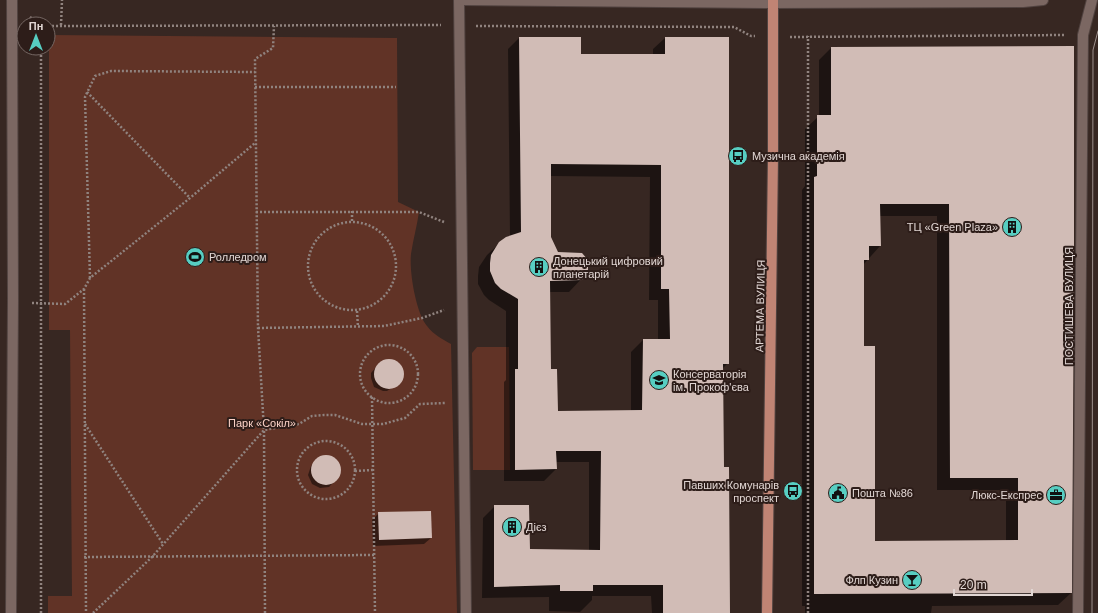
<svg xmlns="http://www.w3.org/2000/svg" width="1098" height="613" viewBox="0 0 1098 613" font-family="Helvetica,sans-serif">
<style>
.green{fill:#613326}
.shadow{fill:#0007;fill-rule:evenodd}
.building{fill:#d1bcb6;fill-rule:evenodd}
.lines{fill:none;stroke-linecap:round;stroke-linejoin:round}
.service-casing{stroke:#514340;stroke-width:12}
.minor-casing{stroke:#514340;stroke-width:12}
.tertiary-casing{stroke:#514340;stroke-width:12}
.primary-casing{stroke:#514340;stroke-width:12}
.path{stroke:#90837f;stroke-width:2.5;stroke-dasharray:2 2;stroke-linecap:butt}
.service{stroke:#7b6762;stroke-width:10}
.minor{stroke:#7b6762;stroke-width:10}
.tertiary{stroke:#7b6762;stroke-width:10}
.primary{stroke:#c08474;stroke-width:10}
.tram{stroke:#9d908c;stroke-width:1}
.labels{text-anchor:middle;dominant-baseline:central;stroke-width:4;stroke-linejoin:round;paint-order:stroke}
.poi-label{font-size:11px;fill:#e1d6d3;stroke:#2d1d19;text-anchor:start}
.street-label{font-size:11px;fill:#e1d6d3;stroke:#2d1d19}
.park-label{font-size:11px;fill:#fbd2c7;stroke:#2d1d19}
</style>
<rect width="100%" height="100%" fill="#372722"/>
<!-- green -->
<g class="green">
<path d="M 49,35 L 397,38 L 398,202 L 419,212 C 417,226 413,240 411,254 C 409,271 416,313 427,326 C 434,335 442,339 451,344 L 457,613 L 48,613 L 48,596 L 72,596 L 70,330 L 49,330 Z"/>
<polygon points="477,347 509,347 510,470 473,470 472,353"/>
</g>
<!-- shadow -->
<g class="shadow">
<path d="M 519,38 L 580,55 L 653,55 L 653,49 L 665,38 L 728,363 L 722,369 L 723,468 L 729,613 L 652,613 L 651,596 L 592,596 L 592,600 L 580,612 L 549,611 L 549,597 L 482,598 L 483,518 L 495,506 L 529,550 L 589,551 L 589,462 L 556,462 L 556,469 L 544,481 L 504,481 L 504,382 L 506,380 L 506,311 L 489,300 L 484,295 L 478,284 L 478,276 L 479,267 L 487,255 L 500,243 L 510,237 L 508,49 ZM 550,176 L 650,177 L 649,300 L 658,300 L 658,340 L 643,340 L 631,352 L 631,411 L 557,412 L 550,370 L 549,292 L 569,292 L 587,273 L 557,253 L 550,237 Z"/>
<path d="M 1073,47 L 1071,593 L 1058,605 L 932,606 L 931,613 L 805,613 L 805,606 L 802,606 L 802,190 L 805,186 L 805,129 L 819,116 L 819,60 L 831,48 ZM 880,216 L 937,216 L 937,490 L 1006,490 L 1006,541 L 874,542 L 863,347 L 863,265 L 880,246 Z"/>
<polygon points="385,360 394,360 401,366 403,375 399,383 387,391 383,391 374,387 371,378 371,373 377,366"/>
<polygon points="326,456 335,459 340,467 339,476 329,487 320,488 312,484 308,475 311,466 317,459"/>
<polygon points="379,513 431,538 424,544 373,546 372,520"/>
</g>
<!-- building -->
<g class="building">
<path d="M 519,37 L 581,37 L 581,54 L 665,54 L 665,37 L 729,37 L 729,364 L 723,364 L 724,467 L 729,467 L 730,613 L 663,613 L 663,585 L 593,585 L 593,591 L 560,591 L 560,585 L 494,587 L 494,505 L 529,505 L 530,549 L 600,550 L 601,451 L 556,451 L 557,469 L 515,470 L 515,369 L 518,369 L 518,299 L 501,289 L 495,283 L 490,271 L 490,263 L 491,255 L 499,242 L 506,237 L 521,232 ZM 551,164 L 661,165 L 661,289 L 669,289 L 670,339 L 643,339 L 642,410 L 558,411 L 557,369 L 551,369 L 550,281 L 582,280 L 588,273 L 588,260 L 582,253 L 558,252 L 551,237 Z"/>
<path d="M 1074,46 L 1074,268 L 1072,593 L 814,594 L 814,177 L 817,176 L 817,115 L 831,115 L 831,47 ZM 880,204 L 949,204 L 950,478 L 1018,478 L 1018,540 L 875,541 L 875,346 L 864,346 L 864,260 L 869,260 L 869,246 L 881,246 Z"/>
<circle cx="389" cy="374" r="15"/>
<circle cx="326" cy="470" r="15"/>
<polygon points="431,511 432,538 379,540 378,512"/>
</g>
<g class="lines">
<defs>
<polyline id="service" points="459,0 466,613"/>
<polyline id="minor" points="11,613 13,300 12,0"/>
<g id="tertiary">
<polyline points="463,0 773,3 1023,2 1043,0"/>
<polyline points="1078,613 1083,35 1092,0"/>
</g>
<polyline id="primary" points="767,613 773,156 773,0"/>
</defs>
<!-- service casing -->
<use href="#service" class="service-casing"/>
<!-- minor casing -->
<use href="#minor" class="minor-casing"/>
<!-- tertiary casing -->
<use href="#tertiary" class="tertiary-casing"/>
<!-- primary casing -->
<use href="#primary" class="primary-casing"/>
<!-- path -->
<g class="path">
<polyline points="30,17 39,24"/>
<polyline points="61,25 62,0"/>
<polyline points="48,26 441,25"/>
<polyline points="476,26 734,27 751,36 755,36"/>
<polyline points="790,37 1065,35"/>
<polyline points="255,87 396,87"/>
<polyline points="87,92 190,198"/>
<polyline points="352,211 352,222"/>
<polyline points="256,212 419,212 444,222"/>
<circle cx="352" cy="266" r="44"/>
<polyline points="90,278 85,97 95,76 111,71 255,72"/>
<polyline points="84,289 86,613"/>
<polyline points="32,303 65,304 84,289 90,278 190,198 255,143"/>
<polyline points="357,311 358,327"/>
<polyline points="258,328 384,326 422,318 444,310"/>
<circle cx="389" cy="374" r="29"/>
<polyline points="372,397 375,613"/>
<polyline points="85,424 163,544"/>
<circle cx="326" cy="470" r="29"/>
<polyline points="355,471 373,470"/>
<polyline points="84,557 374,555"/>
<polyline points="41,613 41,48"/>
<polyline points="93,613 152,557 264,430 299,424 312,416 324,415 335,415 362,424 383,424 405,418 420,404 445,403"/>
<polyline points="265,613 264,430 258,328 255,59 273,48 274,26"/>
<polyline points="808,613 808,36"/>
</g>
<!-- service -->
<use href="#service" class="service"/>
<!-- minor -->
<use href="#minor" class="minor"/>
<!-- tertiary -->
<use href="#tertiary" class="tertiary"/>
<!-- primary -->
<use href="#primary" class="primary"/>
<!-- tram -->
<polyline class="tram" points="1092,613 1093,50 1098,31"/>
</g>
<!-- icons -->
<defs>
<symbol id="bus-disc" viewBox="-11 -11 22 22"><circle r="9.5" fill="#57cec2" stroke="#2d1d19"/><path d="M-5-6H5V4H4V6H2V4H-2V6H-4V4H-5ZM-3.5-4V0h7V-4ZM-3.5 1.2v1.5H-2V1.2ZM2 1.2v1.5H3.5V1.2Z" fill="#111"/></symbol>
<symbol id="building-disc" viewBox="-11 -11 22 22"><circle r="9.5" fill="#57cec2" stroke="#2d1d19"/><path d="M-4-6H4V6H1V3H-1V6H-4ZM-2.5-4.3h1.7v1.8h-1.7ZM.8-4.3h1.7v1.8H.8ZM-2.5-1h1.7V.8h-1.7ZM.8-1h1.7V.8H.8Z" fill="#111"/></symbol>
<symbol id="stadium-disc" viewBox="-11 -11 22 22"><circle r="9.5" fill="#57cec2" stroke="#2d1d19"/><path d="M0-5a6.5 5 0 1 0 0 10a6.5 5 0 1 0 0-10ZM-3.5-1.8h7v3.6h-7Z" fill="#111"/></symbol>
<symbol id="university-disc" viewBox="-11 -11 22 22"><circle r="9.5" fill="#57cec2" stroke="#2d1d19"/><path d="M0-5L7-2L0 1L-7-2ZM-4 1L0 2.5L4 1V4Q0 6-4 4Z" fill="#111"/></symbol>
<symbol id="civic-disc" viewBox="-11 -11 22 22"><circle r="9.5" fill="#57cec2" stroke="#2d1d19"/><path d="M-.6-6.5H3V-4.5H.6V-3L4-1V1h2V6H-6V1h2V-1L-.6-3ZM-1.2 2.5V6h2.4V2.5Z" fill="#111"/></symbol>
<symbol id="office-disc" viewBox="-11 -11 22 22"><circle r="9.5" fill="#57cec2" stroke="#2d1d19"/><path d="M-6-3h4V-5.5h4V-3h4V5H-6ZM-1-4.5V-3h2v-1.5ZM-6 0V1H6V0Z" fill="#111"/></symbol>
<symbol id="bar-disc" viewBox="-11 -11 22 22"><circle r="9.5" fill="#57cec2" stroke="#2d1d19"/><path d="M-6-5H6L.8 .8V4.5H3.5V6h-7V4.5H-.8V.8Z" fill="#111"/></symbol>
</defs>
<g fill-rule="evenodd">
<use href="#bus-disc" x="727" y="145" width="22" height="22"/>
<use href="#building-disc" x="1001" y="216" width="22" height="22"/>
<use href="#stadium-disc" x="184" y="246" width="22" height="22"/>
<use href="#building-disc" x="528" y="256" width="22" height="22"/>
<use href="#university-disc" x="648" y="369" width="22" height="22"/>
<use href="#bus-disc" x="782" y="480" width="22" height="22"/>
<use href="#civic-disc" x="827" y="482" width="22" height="22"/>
<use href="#office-disc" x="1045" y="484" width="22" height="22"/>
<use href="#building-disc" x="501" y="516" width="22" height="22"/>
<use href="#bar-disc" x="901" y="569" width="22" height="22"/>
</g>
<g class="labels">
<!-- poi labels -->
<g class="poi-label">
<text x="752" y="156">Музична академія</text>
<text x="998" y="227" text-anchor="end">ТЦ «Green Plaza»</text>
<text x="209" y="257">Ролледром</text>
<text x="553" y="261">Донецький цифровий<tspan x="553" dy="13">планетарій</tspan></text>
<text x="673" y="374">Консерваторія<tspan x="673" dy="13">ім. Прокоф'єва</tspan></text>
<text x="779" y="485" text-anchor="end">Павших Комунарів<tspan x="779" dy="13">проспект</tspan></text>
<text x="852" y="493">Пошта №86</text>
<text x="1042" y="495" text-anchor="end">Люкс-Експрес</text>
<text x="526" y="527">Дієз</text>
<text x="898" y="580" text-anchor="end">Флп Кузин</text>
</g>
<!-- street labels -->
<g class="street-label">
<text transform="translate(760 306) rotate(-89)">АРТЕМА ВУЛИЦЯ</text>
<text transform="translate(1069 306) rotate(-90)">ПОСТИШЕВА ВУЛИЦЯ</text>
</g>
<!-- park labels -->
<g class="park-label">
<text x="262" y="423">Парк «Сокіл»</text>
</g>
</g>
<!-- north arrow -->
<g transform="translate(36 36)"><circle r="19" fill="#2d1d19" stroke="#756763"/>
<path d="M0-3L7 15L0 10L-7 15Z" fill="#57cec2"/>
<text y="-6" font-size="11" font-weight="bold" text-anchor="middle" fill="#e1d6d3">Пн</text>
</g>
<!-- scale -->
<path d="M954 589v6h78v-6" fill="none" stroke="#e1d6d3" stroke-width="2"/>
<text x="960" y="589" font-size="12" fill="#e1d6d3" stroke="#2d1d19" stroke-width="3" paint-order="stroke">20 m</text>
</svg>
